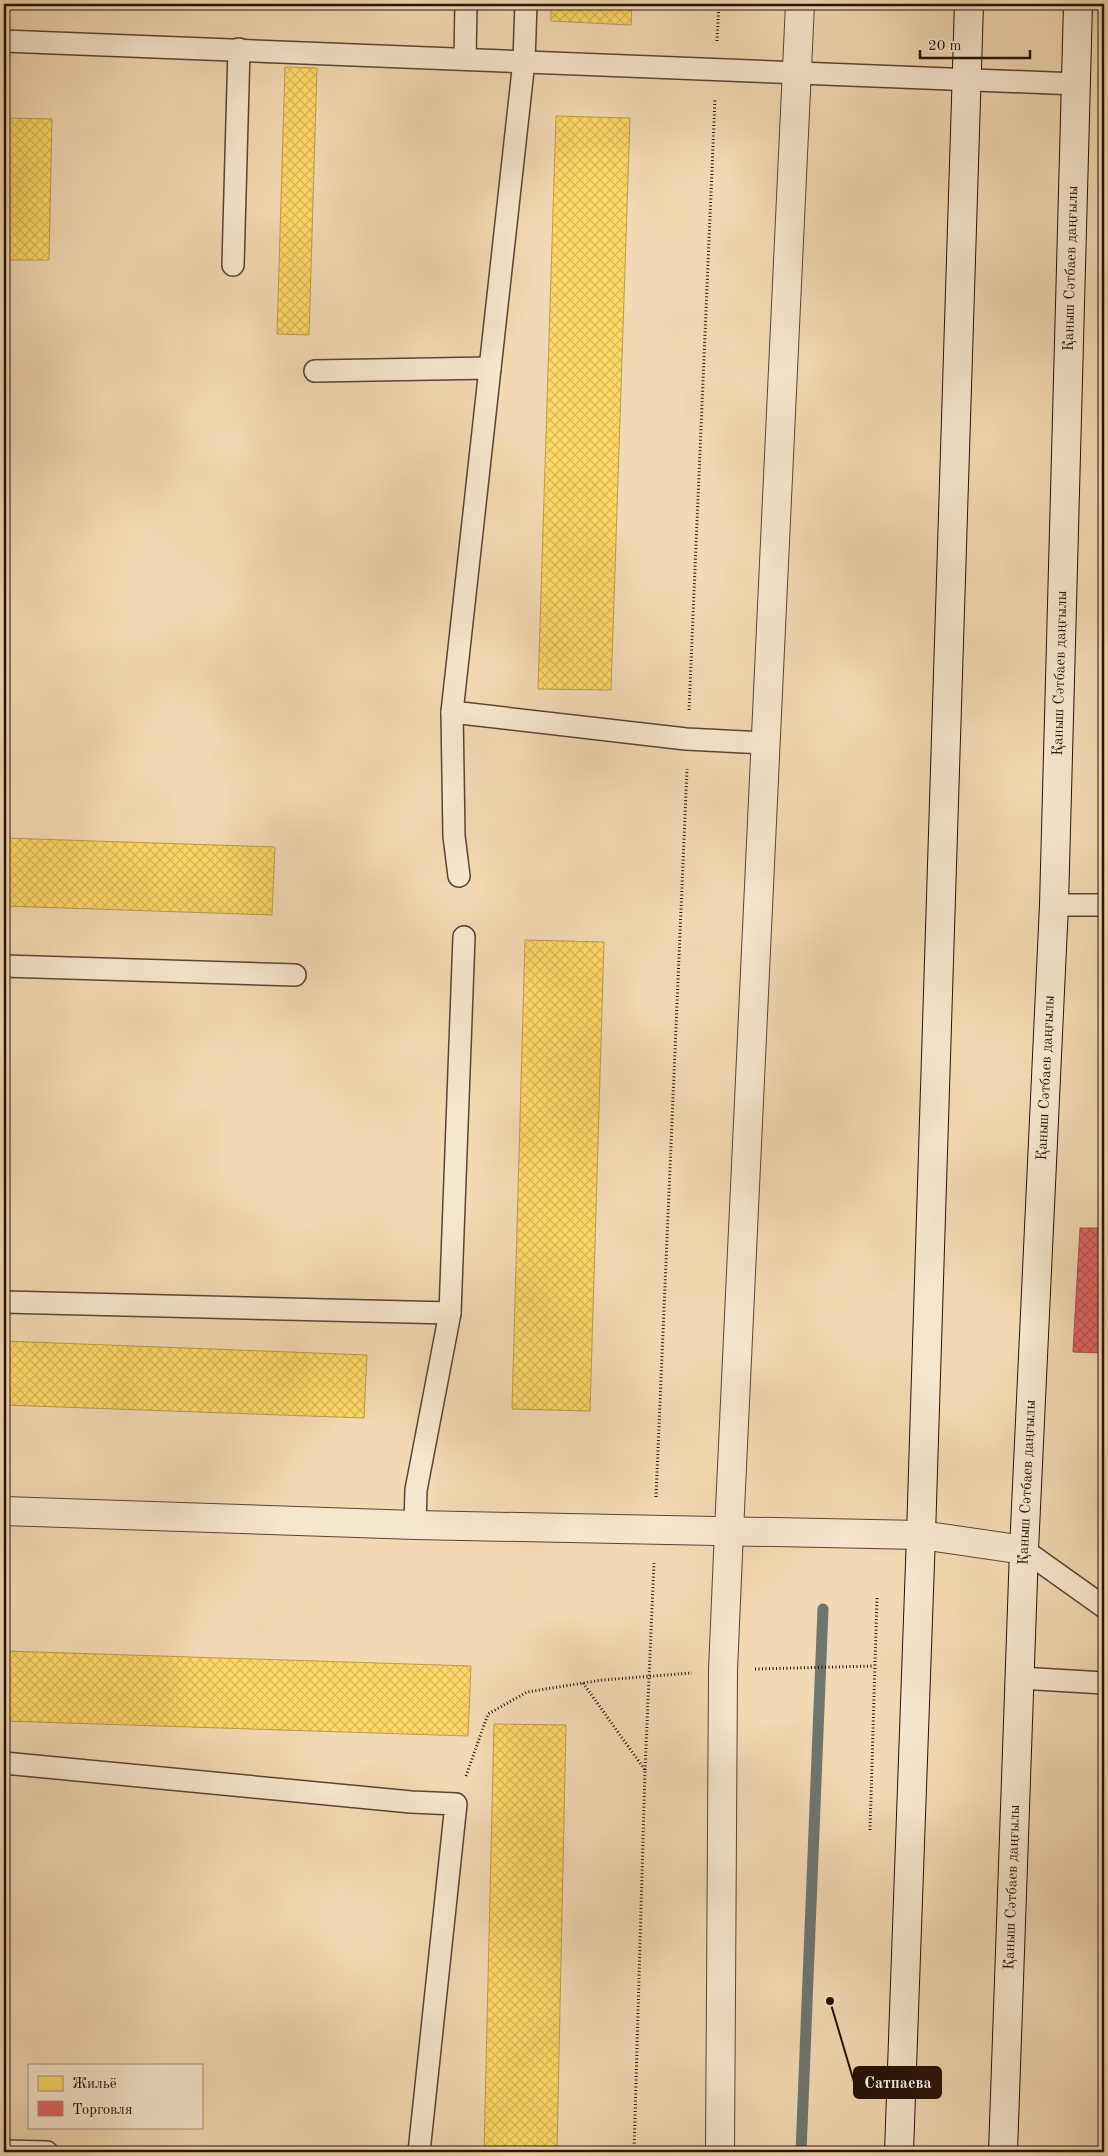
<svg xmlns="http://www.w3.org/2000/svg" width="1108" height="2156" viewBox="0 0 1108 2156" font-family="'Old Standard TT',serif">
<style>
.homes{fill:url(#homes-cross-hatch);stroke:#be9d4a}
.shops{fill:url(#shops-cross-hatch);stroke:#a84d4a}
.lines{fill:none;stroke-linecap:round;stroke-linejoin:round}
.stream{stroke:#6d766f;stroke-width:11}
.lane-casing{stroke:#594433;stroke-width:24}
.street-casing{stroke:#594433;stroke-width:30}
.secondary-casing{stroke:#261208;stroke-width:30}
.path{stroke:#261208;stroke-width:3;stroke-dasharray:1 2.5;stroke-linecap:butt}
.lane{stroke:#f7e6ce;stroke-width:21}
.street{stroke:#f7e6ce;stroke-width:28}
.secondary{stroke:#f7e6ce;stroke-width:28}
.labels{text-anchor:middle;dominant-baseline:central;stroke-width:5;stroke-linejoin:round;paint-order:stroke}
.street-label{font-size:15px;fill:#261208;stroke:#f7e6ce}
.leader{fill:none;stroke:#261208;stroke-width:2}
.callout-dot{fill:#261208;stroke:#f7e6ce;stroke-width:2}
.callout{fill:#261208;stroke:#261208;stroke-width:2}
.callout-label{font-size:16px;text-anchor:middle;font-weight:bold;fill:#fff}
</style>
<defs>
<pattern id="homes-cross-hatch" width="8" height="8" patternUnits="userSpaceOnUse" patternTransform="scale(1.25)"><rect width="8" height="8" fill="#ffd966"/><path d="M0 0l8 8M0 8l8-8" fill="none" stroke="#dab957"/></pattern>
<pattern id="shops-cross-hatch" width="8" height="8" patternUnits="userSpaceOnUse" patternTransform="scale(1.25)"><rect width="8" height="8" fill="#e06666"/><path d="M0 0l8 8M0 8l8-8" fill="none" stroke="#b55352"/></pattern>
</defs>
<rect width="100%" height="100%" fill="#f3d9b3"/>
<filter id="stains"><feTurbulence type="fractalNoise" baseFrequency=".004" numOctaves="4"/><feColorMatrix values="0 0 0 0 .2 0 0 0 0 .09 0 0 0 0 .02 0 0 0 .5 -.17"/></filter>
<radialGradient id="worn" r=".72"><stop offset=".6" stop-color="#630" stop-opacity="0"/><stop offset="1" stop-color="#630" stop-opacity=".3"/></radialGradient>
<!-- homes -->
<g class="homes">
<polygon points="551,4 632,4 631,25 551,21"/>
<polygon points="285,67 317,68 309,335 277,334"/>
<polygon points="556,116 630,118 611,690 538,689"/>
<polygon points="4,118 52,119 49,260 4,260"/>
<polygon points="4,838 275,847 272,915 4,906"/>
<polygon points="525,940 604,942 590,1411 512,1409"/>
<polygon points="4,1341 367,1355 364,1418 4,1405"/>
<polygon points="4,1651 471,1666 468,1736 4,1721"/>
<polygon points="494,1724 566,1725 557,2152 484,2152"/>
</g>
<!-- shops -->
<polygon class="shops" points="1080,1228 1104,1228 1104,1353 1073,1352"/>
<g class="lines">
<!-- stream -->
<polyline class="stream" points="801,2152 823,1609"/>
<defs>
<g id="lane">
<polyline points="4,41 1076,84"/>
<polyline points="465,59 466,4"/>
<polyline points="233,265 239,49"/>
<polyline points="315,371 490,368"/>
<polyline points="452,712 686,739 766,743"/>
<polyline points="459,876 454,836 452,712 524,61 526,4"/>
<polyline points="1054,905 1104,905"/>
<polyline points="4,966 295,975"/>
<polyline points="4,1302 450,1313"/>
<polyline points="415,1525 416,1490 450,1313 464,937"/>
<polyline points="1024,1550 1104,1607"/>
<polyline points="1020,1678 1104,1683"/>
<polyline points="4,1763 411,1802 456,1804 419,2152"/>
<polyline points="4,2151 47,2152"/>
</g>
<g id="street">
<polyline points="4,1511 415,1525 921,1535 1024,1550"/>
<polyline points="720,2152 723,1670 729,1531 800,4"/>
</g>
<g id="secondary">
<polyline points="899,2152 921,1535 969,4"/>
<path id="s1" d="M 1003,2152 L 1024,1550 L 1054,905 L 1078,4"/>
</g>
</defs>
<!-- lane casing -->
<use href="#lane" class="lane-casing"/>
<!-- street casing -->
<use href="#street" class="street-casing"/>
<!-- secondary casing -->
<use href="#secondary" class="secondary-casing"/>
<!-- path -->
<g class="path">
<polyline points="717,41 719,4"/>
<polyline points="689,710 715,99"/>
<polyline points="656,1497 687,769"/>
<polyline points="755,1669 874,1666"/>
<polyline points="583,1683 645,1770 634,2152"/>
<polyline points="645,1770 654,1563"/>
<polyline points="466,1776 488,1714 527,1692 602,1680 692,1673"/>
<polyline points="870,1830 877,1598"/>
</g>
<!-- lane -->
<use href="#lane" class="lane"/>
<!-- street -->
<use href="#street" class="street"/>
<!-- secondary -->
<use href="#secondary" class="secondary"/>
</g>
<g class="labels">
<!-- street labels -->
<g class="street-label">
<text stroke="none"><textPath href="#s1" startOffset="1885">Қаныш Сәтбаев даңғылы</textPath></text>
<text stroke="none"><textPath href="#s1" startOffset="1480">Қаныш Сәтбаев даңғылы</textPath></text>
<text stroke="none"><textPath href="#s1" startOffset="1075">Қаныш Сәтбаев даңғылы</textPath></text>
<text stroke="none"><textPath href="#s1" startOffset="670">Қаныш Сәтбаев даңғылы</textPath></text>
<text stroke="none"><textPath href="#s1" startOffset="265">Қаныш Сәтбаев даңғылы</textPath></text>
</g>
</g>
<!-- callouts -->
<path class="leader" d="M830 2001L854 2082"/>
<circle class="callout-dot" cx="830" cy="2001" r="5"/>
<rect class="callout" x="854" y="2067" width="87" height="31" rx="5"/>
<g class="callout-label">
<text x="898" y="2088">Сатпаева</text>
</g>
<!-- margin -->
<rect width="1108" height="2156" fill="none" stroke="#f3d9b3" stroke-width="20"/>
<rect x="5" y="5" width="1098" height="2146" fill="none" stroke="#261208" stroke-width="2.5"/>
<rect x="10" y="10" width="1088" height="2136" fill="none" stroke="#261208"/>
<!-- legend -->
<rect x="28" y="2064" width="175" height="65" fill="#f7e6ce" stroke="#a3917f"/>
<rect x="38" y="2076" width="25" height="15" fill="#ffd966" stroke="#a3917f"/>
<text x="72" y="2088" font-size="15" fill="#261208">Жильё</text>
<rect x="38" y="2101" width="25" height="15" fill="#e06666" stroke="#a3917f"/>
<text x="72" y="2114" font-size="15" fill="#261208">Торговля</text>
<!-- scale -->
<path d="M920 50v8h110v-8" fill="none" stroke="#261208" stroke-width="2.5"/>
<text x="928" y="50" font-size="15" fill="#261208" stroke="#f7e6ce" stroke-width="4" paint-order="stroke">20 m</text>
<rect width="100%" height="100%" filter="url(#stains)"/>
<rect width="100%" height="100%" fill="url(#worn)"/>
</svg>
